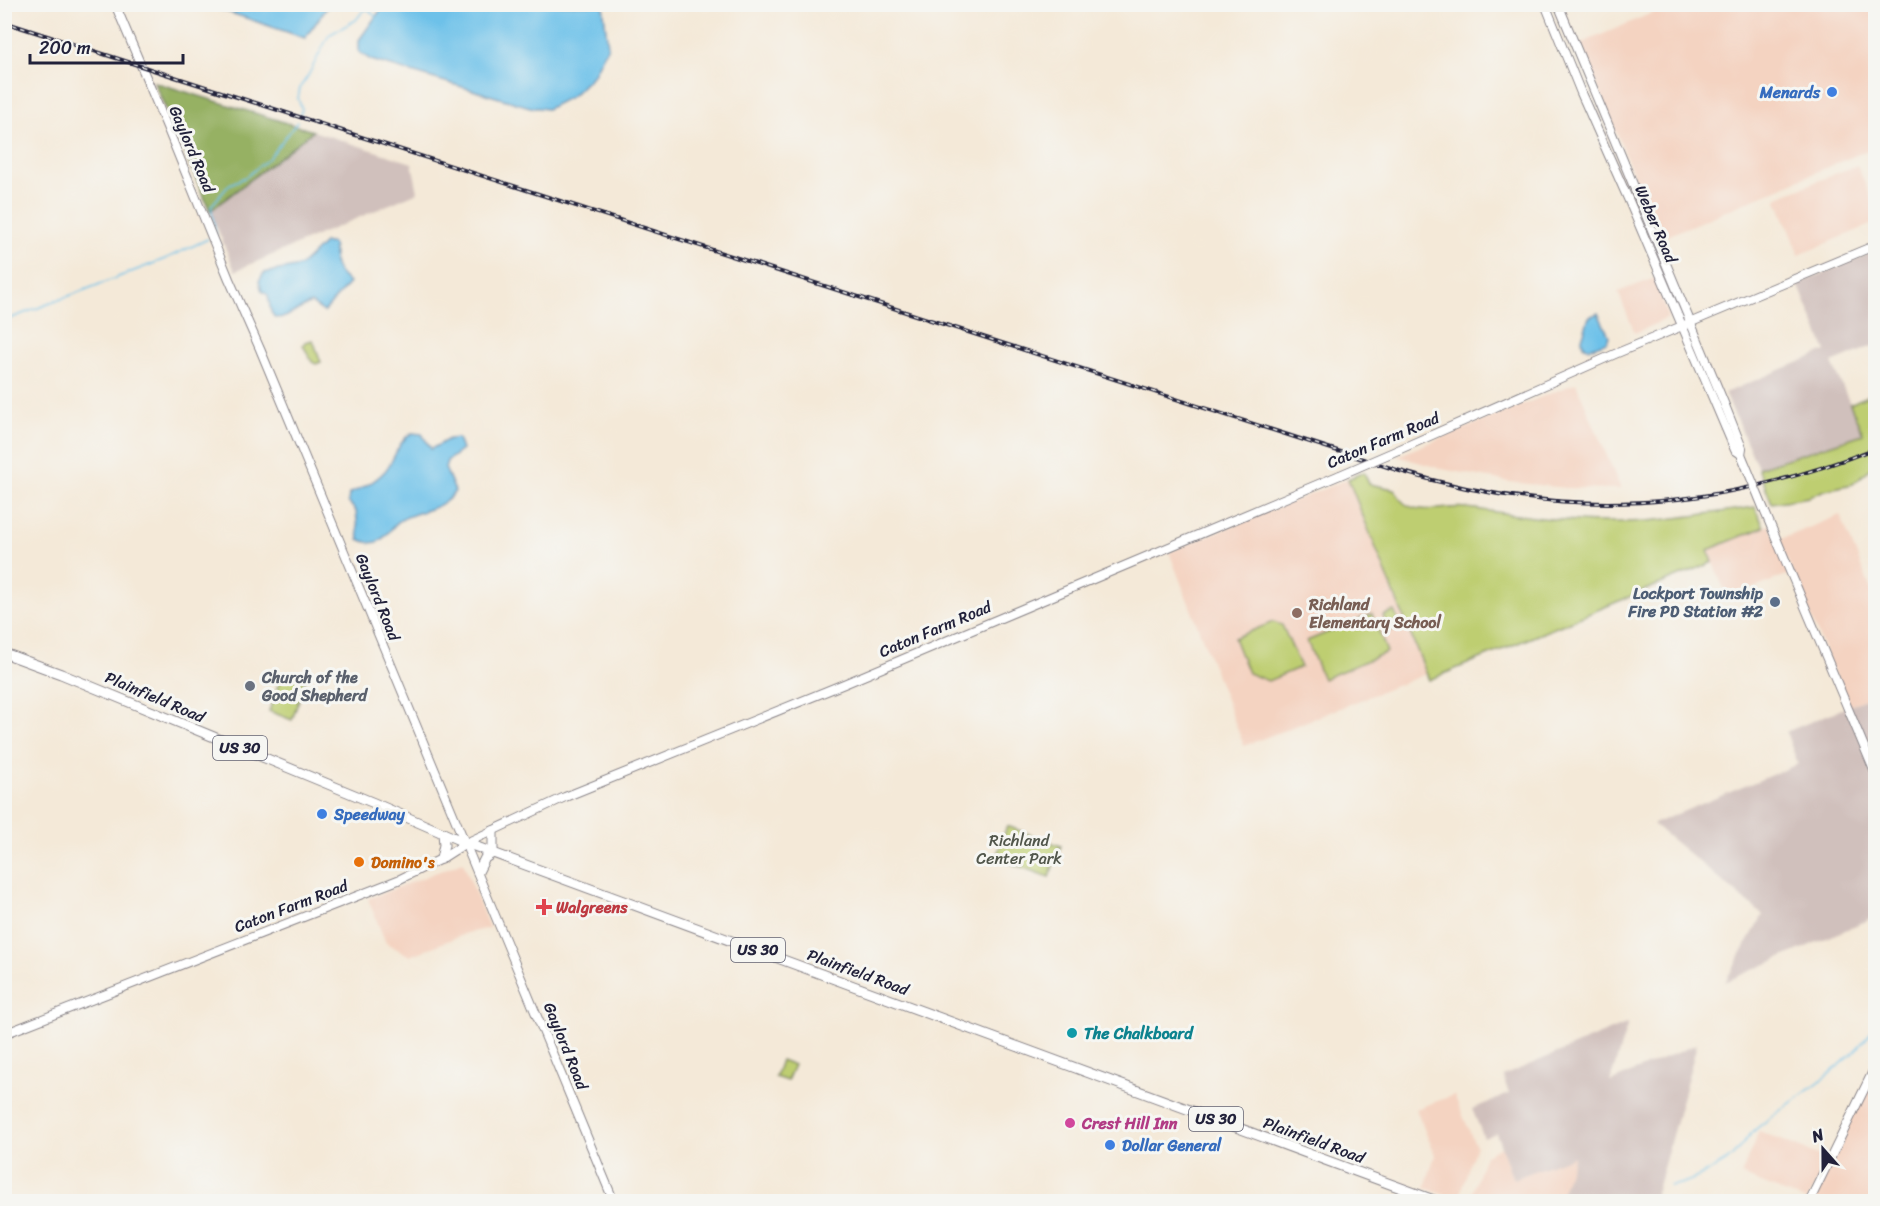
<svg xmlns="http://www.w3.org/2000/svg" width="1880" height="1206" viewBox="0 0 1880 1206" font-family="Sriracha,sans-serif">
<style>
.built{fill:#f4d3c1}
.industrial{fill:#d0c0bc}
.green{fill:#bece71;stroke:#707856;stroke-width:1.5}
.forest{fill:#96b163;stroke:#5c6a4f;stroke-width:1.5}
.water{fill:#6dc1e9;stroke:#487292;stroke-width:1.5}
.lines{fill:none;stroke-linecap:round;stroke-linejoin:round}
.stream{stroke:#6dc1e9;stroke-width:1.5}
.secondary-casing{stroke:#8b868a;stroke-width:10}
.primary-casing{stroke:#8b868a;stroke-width:11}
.secondary{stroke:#fff;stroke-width:8}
.primary{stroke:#fff;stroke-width:9}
.rail-casing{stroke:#22223b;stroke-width:4}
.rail{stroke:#f6f6f2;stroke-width:1.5;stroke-dasharray:4.5;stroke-linecap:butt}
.secondary-bridge-casing{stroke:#8b868a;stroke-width:10;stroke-linecap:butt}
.secondary-bridge{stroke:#fff;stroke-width:8}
.shop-dot{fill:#3f7fe0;stroke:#f6f6f2;stroke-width:2}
.service-dot{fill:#5c6f8a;stroke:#f6f6f2;stroke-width:2}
.education-dot{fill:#8d6e63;stroke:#f6f6f2;stroke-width:2}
.worship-dot{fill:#6b7280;stroke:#f6f6f2;stroke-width:2}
.food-dot{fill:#e8710a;stroke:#f6f6f2;stroke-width:2}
.health-dot{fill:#e0444e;stroke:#f6f6f2;stroke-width:2}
.culture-dot{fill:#0f9aa8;stroke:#f6f6f2;stroke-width:2}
.hotel-dot{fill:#d1479c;stroke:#f6f6f2;stroke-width:2}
.labels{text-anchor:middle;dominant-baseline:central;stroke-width:6;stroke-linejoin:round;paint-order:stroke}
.shield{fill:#f6f6f2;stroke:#626272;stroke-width:1.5}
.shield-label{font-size:15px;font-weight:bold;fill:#22223b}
.shop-label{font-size:16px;font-weight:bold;fill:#366cbe;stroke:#f6f6f2;text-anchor:start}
.street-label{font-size:16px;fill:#22223b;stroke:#f6f6f2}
.service-label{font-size:16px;font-weight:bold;fill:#4e5e75;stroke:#f6f6f2;text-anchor:end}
.education-label{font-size:16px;font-weight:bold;fill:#785e54;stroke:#f6f6f2;text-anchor:start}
.worship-label{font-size:16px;font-weight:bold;fill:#5b616d;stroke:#f6f6f2;text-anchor:start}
.park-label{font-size:16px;fill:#51564b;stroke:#f6f6f2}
.food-label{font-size:16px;font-weight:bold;fill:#c56008;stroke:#f6f6f2;text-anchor:start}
.health-label{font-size:16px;font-weight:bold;fill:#be3a42;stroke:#f6f6f2;text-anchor:start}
.culture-label{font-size:16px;font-weight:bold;fill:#0d838f;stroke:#f6f6f2;text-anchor:start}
.hotel-label{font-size:16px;font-weight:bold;fill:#b23c85;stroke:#f6f6f2;text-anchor:start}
</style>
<rect width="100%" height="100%" fill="#f6f6f2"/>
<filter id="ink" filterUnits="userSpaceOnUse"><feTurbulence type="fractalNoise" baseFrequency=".0167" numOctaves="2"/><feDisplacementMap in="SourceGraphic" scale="12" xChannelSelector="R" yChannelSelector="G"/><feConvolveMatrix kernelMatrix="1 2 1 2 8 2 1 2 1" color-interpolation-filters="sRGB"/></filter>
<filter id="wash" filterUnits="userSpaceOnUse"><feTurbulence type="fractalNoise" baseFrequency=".008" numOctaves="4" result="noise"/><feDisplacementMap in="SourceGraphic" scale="24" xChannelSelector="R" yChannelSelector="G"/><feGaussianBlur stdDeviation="1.35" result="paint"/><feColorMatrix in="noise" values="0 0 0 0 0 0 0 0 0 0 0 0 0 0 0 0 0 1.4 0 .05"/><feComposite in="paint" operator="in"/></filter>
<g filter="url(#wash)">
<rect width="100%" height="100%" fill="#f4e9d8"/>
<!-- built -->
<g class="built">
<polygon points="1673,4 1875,5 1875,147 1660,239 1580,44"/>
<polygon points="1857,165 1875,207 1875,223 1799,255 1776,198"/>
<polygon points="1655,278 1668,318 1635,333 1618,292"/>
<polygon points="1576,383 1621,489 1566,488 1510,482 1442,469 1397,456"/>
<polygon points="1348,479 1426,674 1244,746 1169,552"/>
<polygon points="1840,515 1875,599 1875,695 1848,706 1779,540"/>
<polygon points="1769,525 1791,573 1728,599 1708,550"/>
<polygon points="463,862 489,928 467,933 410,956 386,943 368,899"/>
<polygon points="1865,1089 1875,1093 1875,1201 1811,1202"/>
<polygon points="1454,1095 1476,1146 1458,1200 1425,1188 1435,1155 1416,1109"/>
<polygon points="1759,1131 1827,1159 1807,1201 1741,1175"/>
<polygon points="1501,1147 1513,1179 1575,1155 1559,1201 1469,1202 1485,1155"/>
</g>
<!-- industrial -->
<g class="industrial">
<polygon points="313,131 412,163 418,192 235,271 210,211"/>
<polygon points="1875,251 1875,345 1832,363 1863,433 1758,468 1725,393 1826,351 1798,284"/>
<polygon points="1875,695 1875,769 1871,774 1876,786 1875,917 1725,982 1763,915 1653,824 1798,764 1786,732"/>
<polygon points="1628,1023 1610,1082 1697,1044 1654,1201 1559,1201 1574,1156 1513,1179 1496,1133 1484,1138 1472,1109 1509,1094 1503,1076"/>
</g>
<!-- green -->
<g class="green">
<polygon points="313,340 321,362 316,364 312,362 303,345 305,342"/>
<polygon points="1875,392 1875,468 1871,468 1853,484 1825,490 1809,497 1772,503 1758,468 1863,434 1850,404"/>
<path d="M 1364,472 L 1369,484 L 1394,489 C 1398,493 1399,499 1404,503 C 1422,516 1448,505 1467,508 C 1513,514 1558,522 1604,522 C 1655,523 1705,514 1755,507 L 1764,527 L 1708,550 L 1713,562 L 1429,680 L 1348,479 Z"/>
<polygon points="1394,611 1401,626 1389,631 1383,616"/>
<polygon points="1372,614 1387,652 1323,679 1307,641"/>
<polygon points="1273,622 1282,625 1301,667 1268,681 1248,673 1234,638"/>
<polygon points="282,674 305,682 292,720 269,711"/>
<polygon points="1007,826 1061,846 1049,877 996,858"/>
<polygon points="781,1060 794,1065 787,1081 775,1077"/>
</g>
<!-- forest -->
<polygon class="forest" points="154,82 313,131 210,211"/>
<!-- water -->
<g class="water">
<polygon points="207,5 329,5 305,38"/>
<polygon points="603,5 608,46 594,74 572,96 547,109 530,107 371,60 359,52 359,40 384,5"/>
<path d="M 324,243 L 332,243 C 336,250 333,255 334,262 C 336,271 343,277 349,283 L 324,312 L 311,303 L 285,317 L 275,318 L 271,312 L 268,295 L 262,291 L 259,281 L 264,273 L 300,266 Z"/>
<polygon points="1598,313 1609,336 1607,342 1589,348 1583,345 1582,339 1589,317"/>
<path d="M 412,433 L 422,434 L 431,449 L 449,439 L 458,438 L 462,450 L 447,461 L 445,468 L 455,491 C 444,510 419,510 401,520 C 391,525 388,538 377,542 C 370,544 365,542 359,539 L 356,511 L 348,502 L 349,494 C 362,488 375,482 385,471 C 396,458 397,442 412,433 Z"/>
</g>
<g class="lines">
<!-- stream -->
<g class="stream">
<polyline points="300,114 302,109 298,99 300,88 309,74 329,35 356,20 363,11 368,9 376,17"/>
<polyline points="216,235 211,206 230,184 246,177 269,158 297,122"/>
<polyline points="4,321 165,259 208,239"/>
<path d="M 1670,1186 C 1688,1184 1710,1171 1725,1162 C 1737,1155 1744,1139 1756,1129 C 1794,1098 1849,1067 1876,1025"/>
</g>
</g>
</g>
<g filter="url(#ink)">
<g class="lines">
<defs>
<g id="secondary">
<polyline points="115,4 167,127 229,279 260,349 614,1202"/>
<polyline points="1545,4 1581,93 1629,201 1735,450 1741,454 1746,466"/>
<polyline points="1558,4 1724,403 1742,448 1741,454"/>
<polyline points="1398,450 1615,354 1876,245"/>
<polyline points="1765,512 1876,775"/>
<polyline points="4,1034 398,880 441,859 466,843 565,797 844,684 1340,475"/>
<polyline points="1809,1202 1876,1065"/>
</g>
<g id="primary">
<polyline points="4,653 61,674 374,803 466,843 1439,1202"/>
<polyline points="493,853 493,831"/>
<polyline points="441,859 444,845 443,833"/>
<polyline points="478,872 485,858 493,853"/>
</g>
</defs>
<!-- secondary casing -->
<use href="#secondary" class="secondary-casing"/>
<!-- primary casing -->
<use href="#primary" class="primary-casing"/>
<!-- secondary -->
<use href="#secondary" class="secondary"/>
<!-- primary -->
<use href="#primary" class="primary"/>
<defs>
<path id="rail" d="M 4,22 L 1400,471 C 1565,521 1715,512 1876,448"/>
</defs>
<!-- rail casing -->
<use href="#rail" class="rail-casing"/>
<!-- rail -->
<use href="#rail" class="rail"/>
<defs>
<g id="secondary-bridge">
<polyline points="1746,466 1765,512"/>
<polyline points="1340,475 1398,450"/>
</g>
</defs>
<!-- secondary-bridge casing -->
<use href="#secondary-bridge" class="secondary-bridge-casing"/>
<!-- secondary-bridge -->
<use href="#secondary-bridge" class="secondary-bridge"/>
</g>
</g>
<!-- markers -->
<g class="shop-dot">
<circle cx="1832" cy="92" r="6"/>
<circle cx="322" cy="814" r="6"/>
<circle cx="1110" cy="1145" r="6"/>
</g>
<circle class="service-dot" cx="1775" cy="602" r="6"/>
<circle class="education-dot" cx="1297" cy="613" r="6"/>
<circle class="worship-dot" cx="250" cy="686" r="6"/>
<circle class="food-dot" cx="359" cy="862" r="6"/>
<path class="health-dot" d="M541 898h6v6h6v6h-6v6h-6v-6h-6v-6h6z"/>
<circle class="culture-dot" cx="1072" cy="1033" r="6"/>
<circle class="hotel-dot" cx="1070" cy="1123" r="6"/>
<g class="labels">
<!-- shield labels -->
<g class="shield">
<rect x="213" y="736" width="54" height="24" rx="4.5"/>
<rect x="731" y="938" width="54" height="24" rx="4.5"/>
<rect x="1189" y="1107" width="54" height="24" rx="4.5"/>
</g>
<g class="shield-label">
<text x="240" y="748">US 30</text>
<text x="758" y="950">US 30</text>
<text x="1216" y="1119">US 30</text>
</g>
<!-- shop labels -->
<g class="shop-label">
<text x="1820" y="92" text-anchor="end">Menards</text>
<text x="334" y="814">Speedway</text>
<text x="1122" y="1145">Dollar General</text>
</g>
<!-- street labels -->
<g class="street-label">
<text transform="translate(192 149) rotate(67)">Gaylord Road</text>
<text transform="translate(1656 224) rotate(67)">Weber Road</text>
<text transform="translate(1383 440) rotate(-23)">Caton Farm Road</text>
<text transform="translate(378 597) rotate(68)">Gaylord Road</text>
<text transform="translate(935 629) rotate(-23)">Caton Farm Road</text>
<text transform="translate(155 697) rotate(23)">Plainfield Road</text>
<text transform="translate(291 906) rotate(-21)">Caton Farm Road</text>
<text transform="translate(858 972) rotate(20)">Plainfield Road</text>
<text transform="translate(566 1046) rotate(68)">Gaylord Road</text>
<text transform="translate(1314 1140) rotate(20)">Plainfield Road</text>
</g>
<!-- service labels -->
<g class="service-label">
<text x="1763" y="593">Lockport Township<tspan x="1763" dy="18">Fire PD Station #2</tspan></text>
</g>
<!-- education labels -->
<g class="education-label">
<text x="1309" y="604">Richland<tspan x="1309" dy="18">Elementary School</tspan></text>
</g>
<!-- worship labels -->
<g class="worship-label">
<text x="262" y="677">Church of the<tspan x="262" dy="18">Good Shepherd</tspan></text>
</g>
<!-- park labels -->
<g class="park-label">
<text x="1019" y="840">Richland<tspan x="1019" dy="18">Center Park</tspan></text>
</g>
<!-- food labels -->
<g class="food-label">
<text x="371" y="862">Domino's</text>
</g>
<!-- health labels -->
<g class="health-label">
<text x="556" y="907">Walgreens</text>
</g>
<!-- culture labels -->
<g class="culture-label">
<text x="1084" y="1033">The Chalkboard</text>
</g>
<!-- hotel labels -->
<g class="hotel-label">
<text x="1082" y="1123">Crest Hill Inn</text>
</g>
</g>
<!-- margin -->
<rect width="1880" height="1206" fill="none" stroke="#f6f6f2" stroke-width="24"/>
<!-- north arrow -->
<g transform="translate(1823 1149) rotate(339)" stroke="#f6f6f2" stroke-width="4.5" paint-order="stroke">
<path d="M0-4.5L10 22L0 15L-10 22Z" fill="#22223b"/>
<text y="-9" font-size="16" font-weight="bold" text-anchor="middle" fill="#22223b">N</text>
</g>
<!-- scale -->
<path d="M30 54v9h153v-9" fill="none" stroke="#22223b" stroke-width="3"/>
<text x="39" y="54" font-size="18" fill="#22223b" stroke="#f6f6f2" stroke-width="4.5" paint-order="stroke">200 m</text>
</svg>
